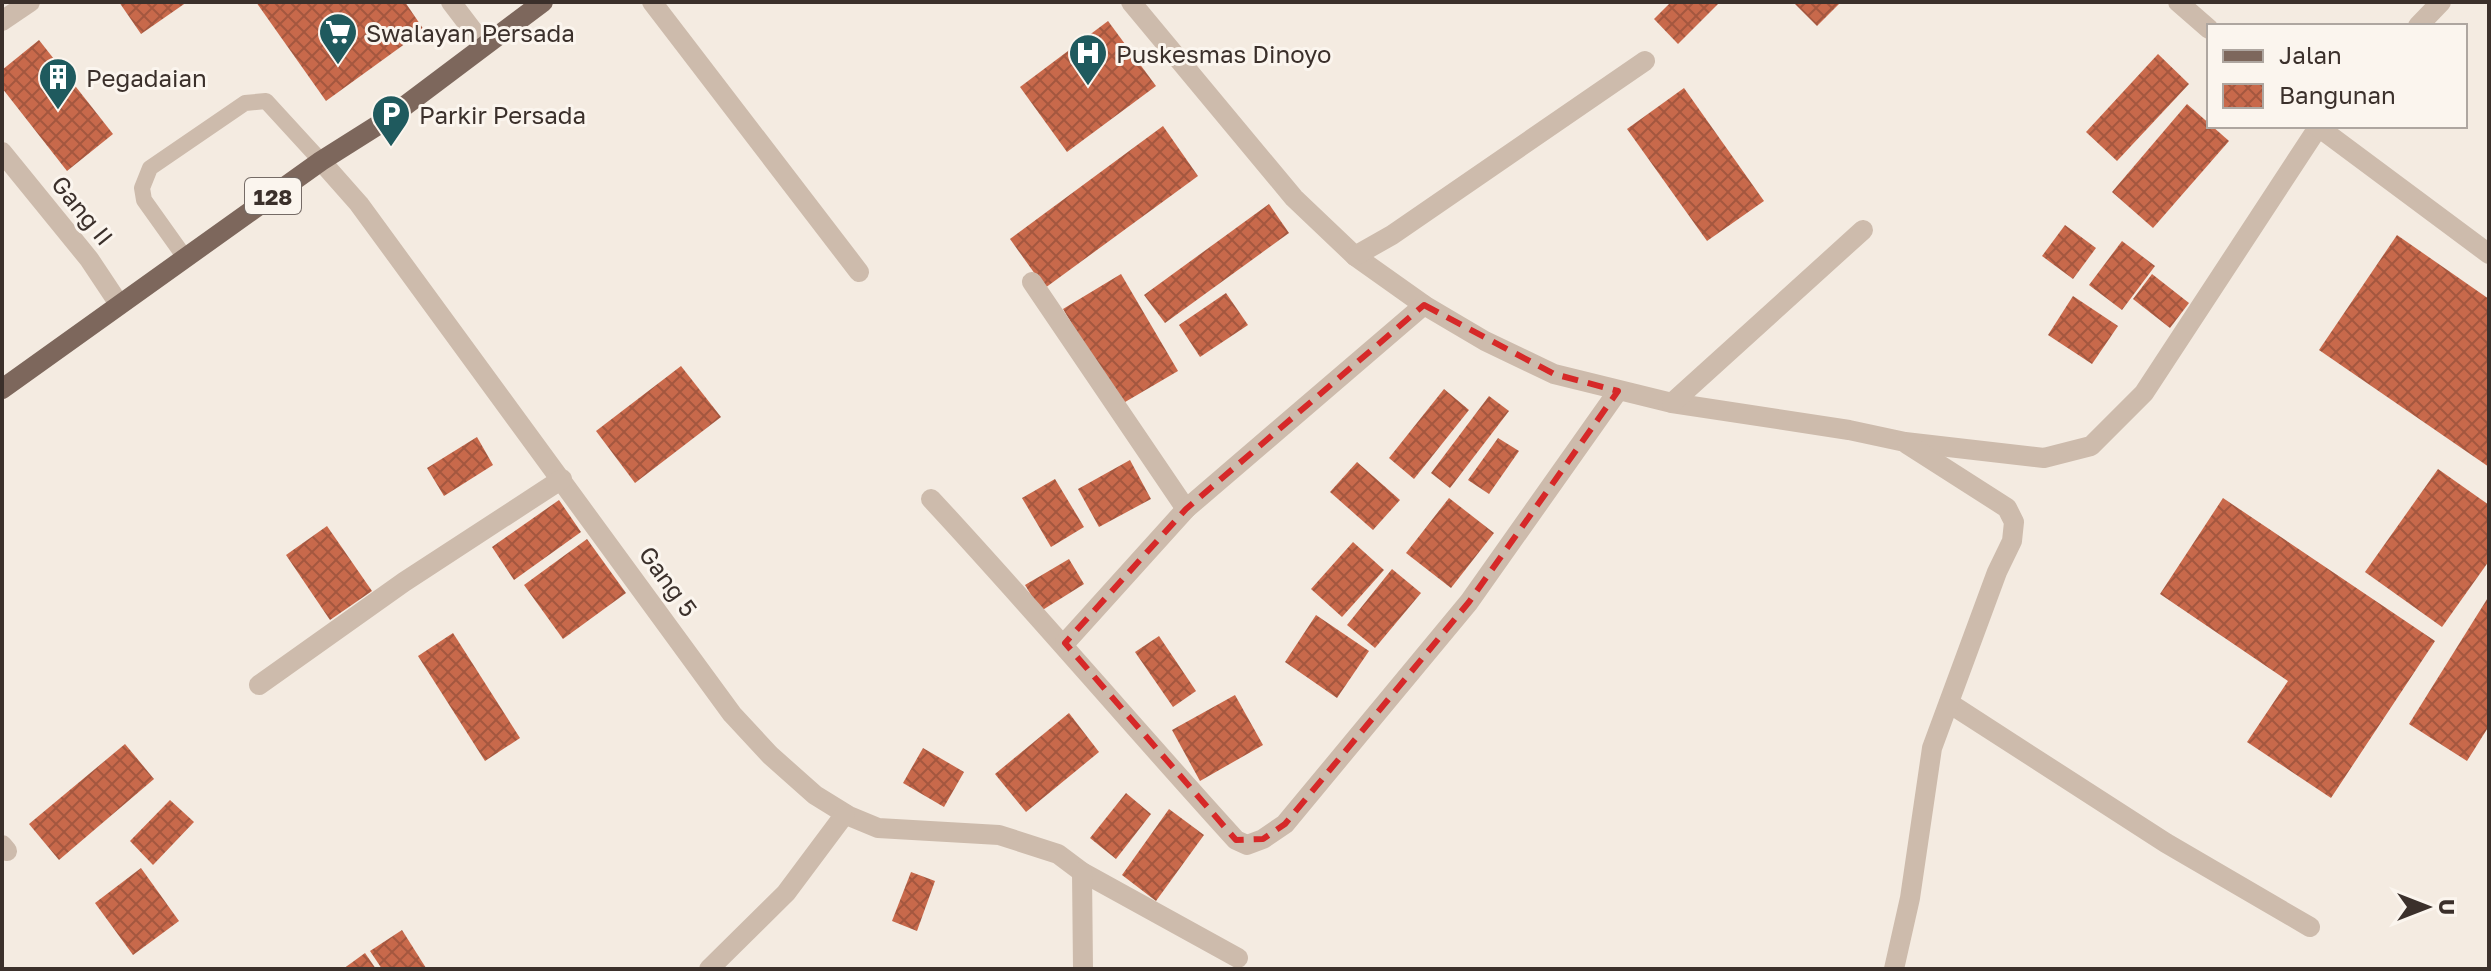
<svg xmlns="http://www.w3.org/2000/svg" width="2491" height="971" viewBox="0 0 2491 971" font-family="'Golos Text',sans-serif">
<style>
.building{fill:url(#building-cross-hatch)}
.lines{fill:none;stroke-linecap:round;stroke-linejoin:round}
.lane{stroke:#cdbbac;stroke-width:16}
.street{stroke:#cdbbac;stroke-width:20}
.primary{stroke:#7d675c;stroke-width:20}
.marked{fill:none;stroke:#d62828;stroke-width:6;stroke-dasharray:16 10;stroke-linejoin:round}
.labels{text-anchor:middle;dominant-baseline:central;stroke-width:6;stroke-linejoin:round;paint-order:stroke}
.shield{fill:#fbf5ee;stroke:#756b66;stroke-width:2}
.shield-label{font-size:22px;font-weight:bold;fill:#3b302b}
.poi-label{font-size:24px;fill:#3b302b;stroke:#fbf5ee;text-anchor:start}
.street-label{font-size:24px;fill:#3b302b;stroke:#fbf5ee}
</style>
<defs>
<pattern id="building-cross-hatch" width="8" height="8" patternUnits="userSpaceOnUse" patternTransform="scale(2)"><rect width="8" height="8" fill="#c8694b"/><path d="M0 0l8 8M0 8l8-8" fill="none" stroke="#a4573f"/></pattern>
</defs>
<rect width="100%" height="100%" fill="#f4ebe1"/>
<!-- building -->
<g class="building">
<polygon points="119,2 187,2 141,34"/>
<polygon points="256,2 405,2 424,30 326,101"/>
<polygon points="1671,2 1720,2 1678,44 1654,19"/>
<polygon points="1793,2 1841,2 1817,26"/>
<polygon points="1108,21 1156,86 1067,152 1020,87"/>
<polygon points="39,40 113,134 67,171 2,88 2,70"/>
<polygon points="2158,54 2189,84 2117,161 2086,132"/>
<polygon points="1684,88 1764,201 1707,241 1627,129"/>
<polygon points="2187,104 2229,141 2153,228 2112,192"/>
<polygon points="1163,126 1198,176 1045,288 1010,239"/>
<polygon points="1269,204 1289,233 1165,323 1144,295"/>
<polygon points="2065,225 2096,248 2073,279 2042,256"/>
<polygon points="2397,235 2489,299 2489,467 2319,350"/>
<polygon points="2122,241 2155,266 2122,310 2089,285"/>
<polygon points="1121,274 1178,371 1120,405 1063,309"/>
<polygon points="2152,274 2189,303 2170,328 2133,299"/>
<polygon points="1226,293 1248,325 1200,357 1179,325"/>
<polygon points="2073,296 2118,326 2092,364 2048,335"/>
<polygon points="681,366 721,417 635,483 596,431"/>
<polygon points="1444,389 1469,410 1414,479 1389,458"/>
<polygon points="1489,396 1509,411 1450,488 1431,473"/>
<polygon points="477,437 493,465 444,496 427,468"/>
<polygon points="1498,438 1519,451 1489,494 1468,480"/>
<polygon points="1130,460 1151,499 1099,527 1078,489"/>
<polygon points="1357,462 1400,500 1373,530 1330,492"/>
<polygon points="2438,469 2489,505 2489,561 2442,627 2365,572"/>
<polygon points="1055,479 1084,527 1051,547 1022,498"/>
<polygon points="1449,498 1494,533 1451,588 1406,553"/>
<polygon points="2223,498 2435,641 2331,798 2247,742 2288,681 2160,594"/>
<polygon points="559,500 581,532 514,580 492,547"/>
<polygon points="327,526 372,591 330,620 286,555"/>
<polygon points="587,539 626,593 563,639 524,585"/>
<polygon points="1353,542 1384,570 1342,617 1311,589"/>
<polygon points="1069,559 1084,584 1041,611 1025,585"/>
<polygon points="1392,569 1421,593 1375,648 1347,625"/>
<polygon points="2489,596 2489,726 2467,761 2409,724"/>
<polygon points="1316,615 1369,651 1337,698 1285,662"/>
<polygon points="453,633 520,738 485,761 418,656"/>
<polygon points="1159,636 1196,691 1173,707 1135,652"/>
<polygon points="1235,695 1263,745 1200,781 1172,730"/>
<polygon points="1069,713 1099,752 1026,812 995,774"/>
<polygon points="125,744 154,779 59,860 29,824"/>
<polygon points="923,748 964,772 944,807 903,783"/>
<polygon points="1126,793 1151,814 1116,859 1090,838"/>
<polygon points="170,800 194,822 153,865 130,841"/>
<polygon points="1169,809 1204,835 1156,901 1122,875"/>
<polygon points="141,868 179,921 133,955 95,903"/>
<polygon points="911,872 935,881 917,931 892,921"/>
<polygon points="402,930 426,968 424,969 382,969 370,951"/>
<polygon points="365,953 376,969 343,969"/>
</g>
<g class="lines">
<!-- lane -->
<polyline class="lane" points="186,259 144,200 142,188 150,168 245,103 266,101 321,161"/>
<!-- street -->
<g class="street">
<polyline points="451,2 483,44"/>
<polyline points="652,2 859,272"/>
<polyline points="1131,2 1294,198 1355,256 1424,305 1485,341 1554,374 1672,403 1849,430 1905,442 2044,458 2091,446 2144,393 2319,126"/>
<polyline points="2178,2 2209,29"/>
<polyline points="2,21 30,2"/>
<polyline points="2418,26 2441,2"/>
<polyline points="2317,126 2489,254"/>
<polyline points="2,152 89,259 119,304"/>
<polyline points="321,161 359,204 732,714 770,755 815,795 849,816 878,828 999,835 1058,854 1082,872 1238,958"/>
<polyline points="1355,256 1392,235 1645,61"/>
<polyline points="1032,282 1186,509"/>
<polyline points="1672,403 1863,230"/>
<path d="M 931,499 C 1035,611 1133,727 1236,840 L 1247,845 L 1263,839 L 1285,824 L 1469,602 L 1618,391"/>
<polyline points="1065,643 1186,509 1424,305"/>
<polyline points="259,685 404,582 562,479"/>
<polyline points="1949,703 2166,843 2310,927"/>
<polyline points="2,845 7,851"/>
<polyline points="1082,872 1083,969"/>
<polyline points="709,969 786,893 845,814"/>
<polyline points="1894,969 1910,898 1932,748 1997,572 2012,541 2014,522 2007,508 1907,444"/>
</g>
<!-- primary -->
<polyline class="primary" points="2,389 321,161 386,120 543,2"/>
</g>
<!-- marked area -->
<path class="marked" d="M 1424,305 L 1554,374 L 1618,391 L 1469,602 L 1285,824 L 1263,839 L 1236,840 L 1065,643 L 1186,509 Z"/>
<!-- icons -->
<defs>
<symbol id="supermarket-pin" viewBox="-11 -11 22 30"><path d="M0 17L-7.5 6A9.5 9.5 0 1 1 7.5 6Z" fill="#1f5a5e" stroke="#fbf5ee"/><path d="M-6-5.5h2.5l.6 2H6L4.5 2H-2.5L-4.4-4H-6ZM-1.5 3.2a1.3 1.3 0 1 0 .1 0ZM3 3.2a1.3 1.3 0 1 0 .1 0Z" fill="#fff"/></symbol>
<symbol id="hospital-pin" viewBox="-11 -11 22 30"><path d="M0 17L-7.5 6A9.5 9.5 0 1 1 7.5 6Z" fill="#1f5a5e" stroke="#fbf5ee"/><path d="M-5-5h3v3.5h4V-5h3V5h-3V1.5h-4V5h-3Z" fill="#fff"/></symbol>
<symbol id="building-pin" viewBox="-11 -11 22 30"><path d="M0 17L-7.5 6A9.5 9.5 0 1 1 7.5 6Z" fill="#1f5a5e" stroke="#fbf5ee"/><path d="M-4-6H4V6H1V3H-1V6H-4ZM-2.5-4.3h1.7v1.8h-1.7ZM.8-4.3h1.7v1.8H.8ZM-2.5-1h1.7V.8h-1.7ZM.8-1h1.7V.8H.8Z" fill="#fff"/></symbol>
<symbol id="parking-pin" viewBox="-11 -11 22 30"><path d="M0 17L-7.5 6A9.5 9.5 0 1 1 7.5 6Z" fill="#1f5a5e" stroke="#fbf5ee"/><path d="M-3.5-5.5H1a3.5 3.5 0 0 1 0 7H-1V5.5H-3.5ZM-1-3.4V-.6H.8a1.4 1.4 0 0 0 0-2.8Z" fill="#fff"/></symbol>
</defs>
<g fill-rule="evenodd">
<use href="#supermarket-pin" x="316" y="10" width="44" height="60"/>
<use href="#hospital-pin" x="1066" y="31" width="44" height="60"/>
<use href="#building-pin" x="36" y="55" width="44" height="60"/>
<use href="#parking-pin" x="369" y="92" width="44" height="60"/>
</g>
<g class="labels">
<!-- shield labels -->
<rect class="shield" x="245" y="178" width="56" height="36" rx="6"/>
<g class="shield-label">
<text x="273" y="196">128</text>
</g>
<!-- poi labels -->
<g class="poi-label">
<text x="366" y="32">Swalayan Persada</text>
<text x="1116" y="53">Puskesmas Dinoyo</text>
<text x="86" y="77">Pegadaian</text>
<text x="419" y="114">Parkir Persada</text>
</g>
<!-- street labels -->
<g class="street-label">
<text transform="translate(83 210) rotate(51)">Gang II</text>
<text transform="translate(669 581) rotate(54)">Gang 5</text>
</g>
</g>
<!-- border -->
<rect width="2491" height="971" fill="none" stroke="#3b302b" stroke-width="8"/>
<!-- legend -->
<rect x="2207" y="24" width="260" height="104" fill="#fbf5ee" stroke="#aea6a0" stroke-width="2"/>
<rect x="2223" y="50" width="40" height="12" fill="#7d675c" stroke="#aea6a0" stroke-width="2"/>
<text x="2279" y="64" font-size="24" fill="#3b302b">Jalan</text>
<rect x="2223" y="84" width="40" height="24" fill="url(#building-cross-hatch)" stroke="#aea6a0" stroke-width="2"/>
<text x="2279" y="104" font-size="24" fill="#3b302b">Bangunan</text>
<!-- north arrow -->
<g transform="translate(2427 907) rotate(90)" stroke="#fbf5ee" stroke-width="6" paint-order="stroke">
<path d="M0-6L14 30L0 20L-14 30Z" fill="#3b302b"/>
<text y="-12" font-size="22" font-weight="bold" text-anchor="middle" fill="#3b302b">U</text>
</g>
</svg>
